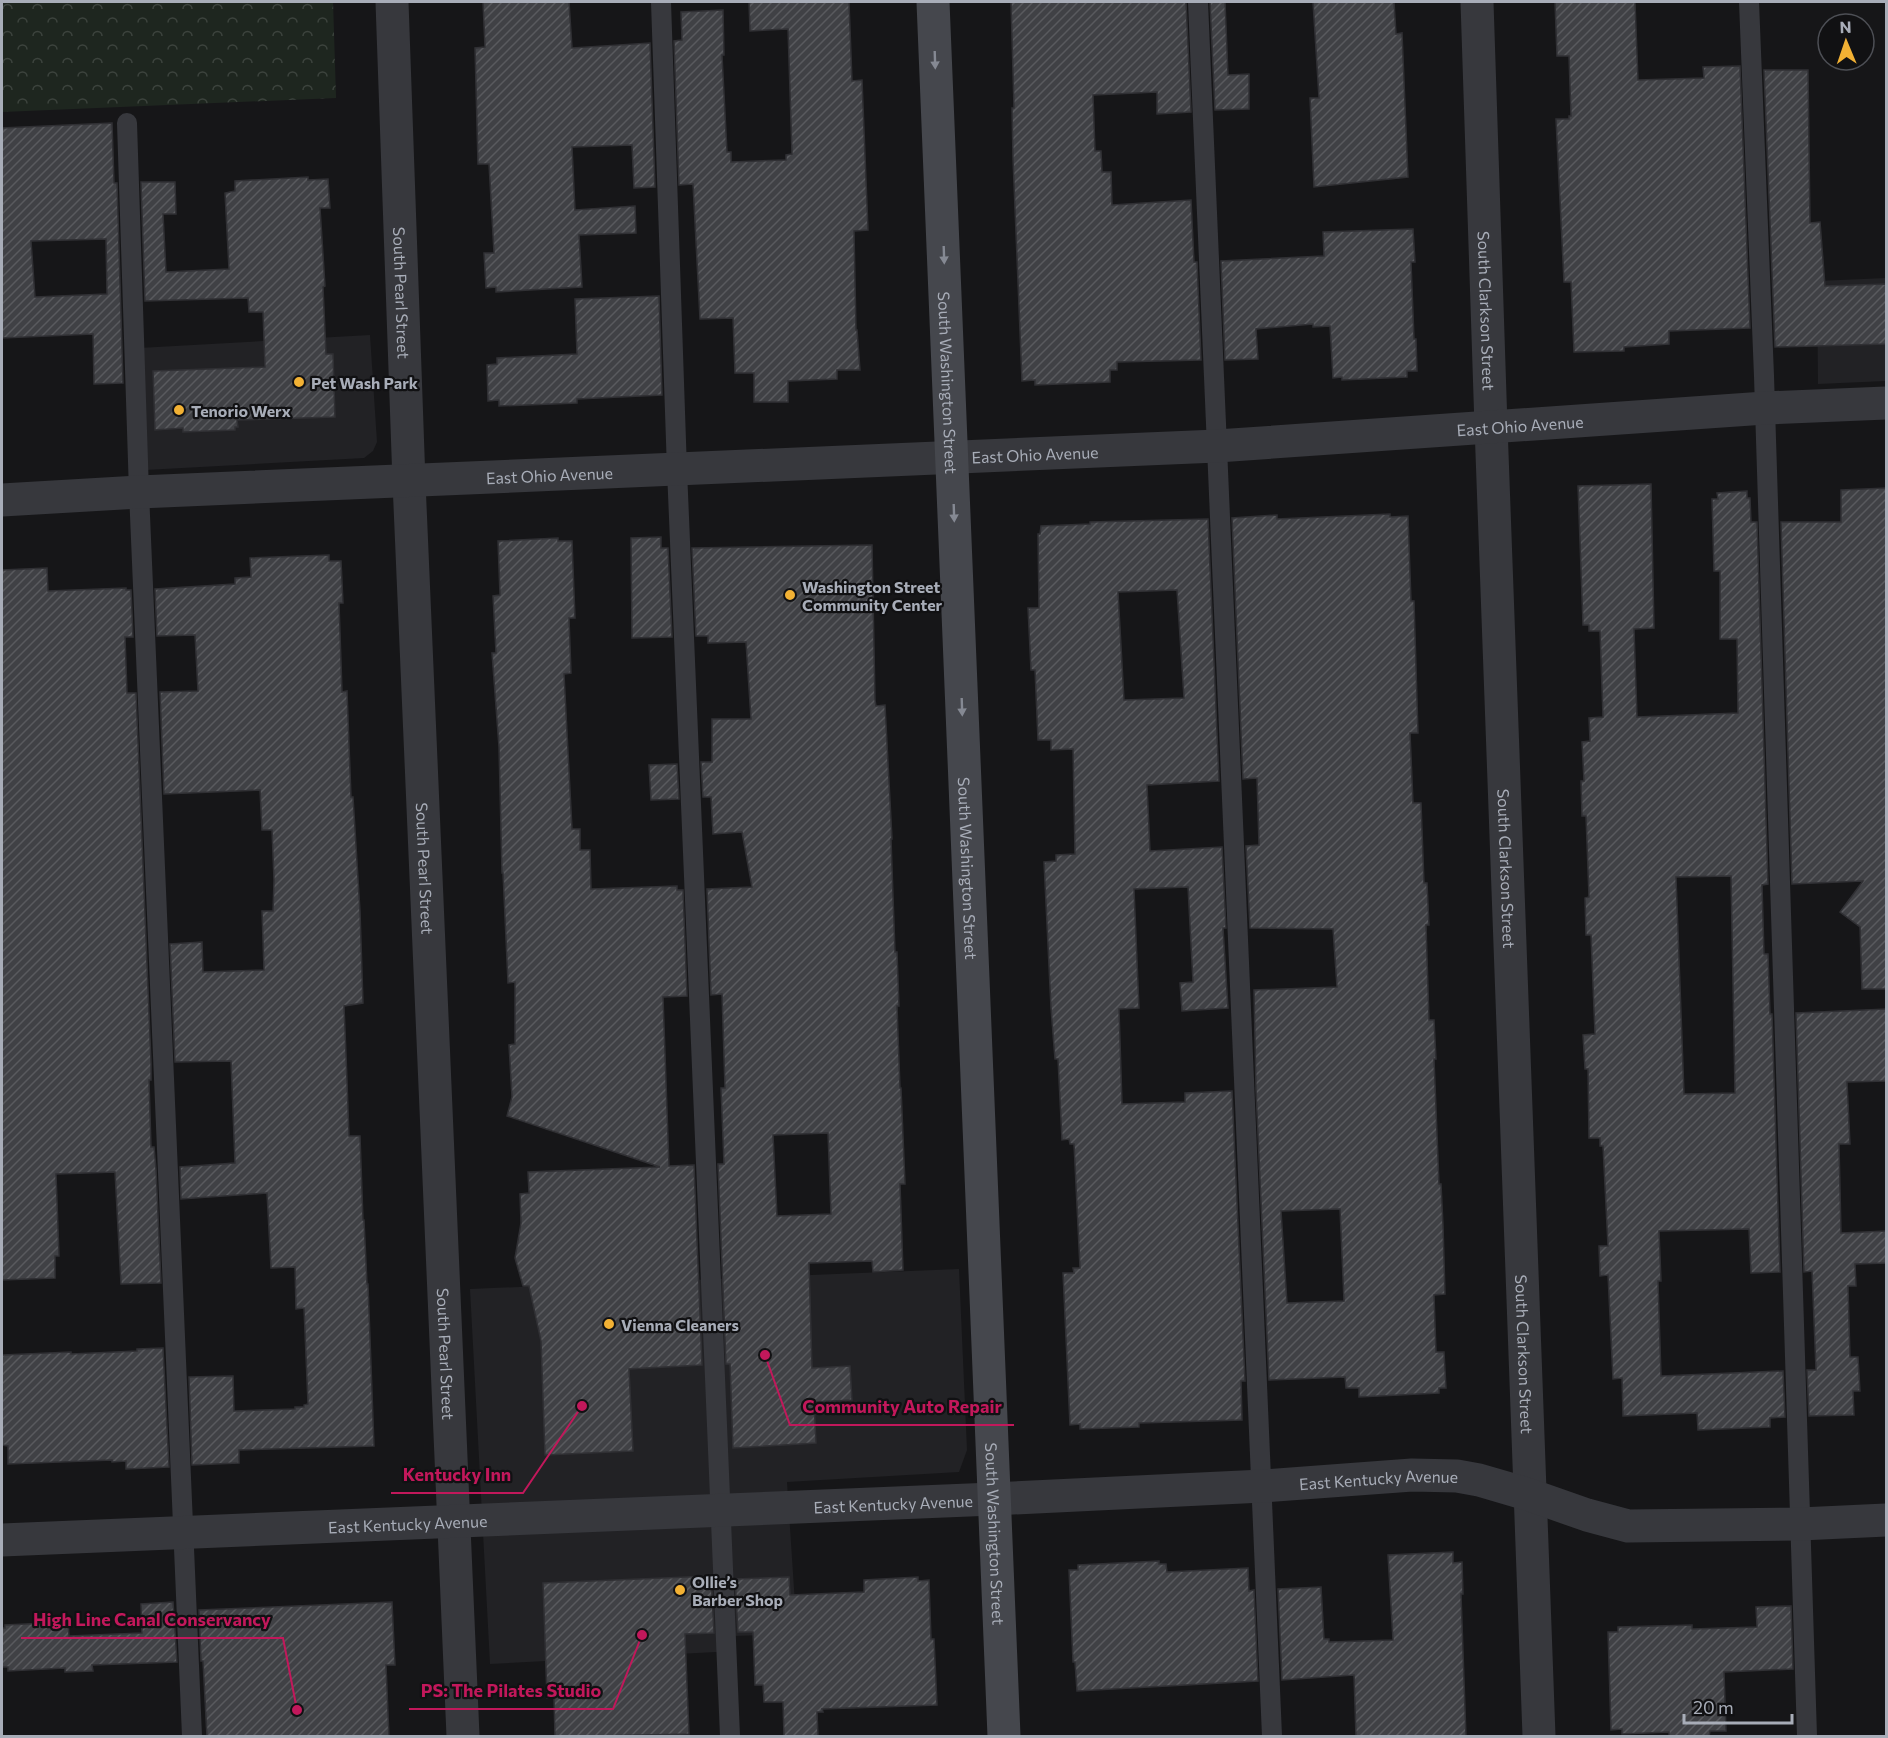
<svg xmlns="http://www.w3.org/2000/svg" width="1888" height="1738" viewBox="0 0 1888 1738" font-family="Commissioner,sans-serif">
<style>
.built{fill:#222225}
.park{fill:url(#park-crowns)}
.building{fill:url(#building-hatch);stroke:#303034;stroke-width:1.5;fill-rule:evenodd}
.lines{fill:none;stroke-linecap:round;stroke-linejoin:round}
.lane{stroke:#37383d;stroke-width:20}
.street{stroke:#37383d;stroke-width:33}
.secondary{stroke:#45474d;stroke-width:33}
.oneway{fill:#858993}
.poi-dot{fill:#f2b134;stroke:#111113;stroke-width:2}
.labels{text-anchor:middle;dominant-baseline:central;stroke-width:4.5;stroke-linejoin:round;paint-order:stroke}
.street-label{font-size:16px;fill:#a8adb8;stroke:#111113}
.poi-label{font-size:16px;font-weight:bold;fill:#a8adb8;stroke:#111113;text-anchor:start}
.leader{fill:none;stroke:#c2185b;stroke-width:2}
.callout-dot{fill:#c2185b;stroke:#111113;stroke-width:2}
.callout-label{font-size:18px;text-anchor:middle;font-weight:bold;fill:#c2185b;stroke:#111113;stroke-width:4.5;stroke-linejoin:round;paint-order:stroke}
</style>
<defs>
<pattern id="park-crowns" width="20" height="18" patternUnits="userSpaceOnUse" patternTransform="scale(1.5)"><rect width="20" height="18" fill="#1e261f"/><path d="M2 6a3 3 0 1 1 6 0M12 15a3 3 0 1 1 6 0" fill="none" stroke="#3c433d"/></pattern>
<pattern id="building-hatch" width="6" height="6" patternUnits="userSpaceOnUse" patternTransform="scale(1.5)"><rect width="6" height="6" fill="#404145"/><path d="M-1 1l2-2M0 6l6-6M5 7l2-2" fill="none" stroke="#595a5e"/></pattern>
</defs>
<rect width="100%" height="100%" fill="#161618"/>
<!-- built -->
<g class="built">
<polygon points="1886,278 1886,381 1818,384 1817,281"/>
<polygon points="370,335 377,442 373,451 364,458 145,470 139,348"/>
<polygon points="959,1269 967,1450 959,1472 787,1482 797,1634 733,1636 735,1651 490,1664 470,1289"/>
</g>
<!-- park -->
<polygon class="park" points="2,2 333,2 336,98 2,112"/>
<!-- building -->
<g class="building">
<polygon points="483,2 569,2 572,48 650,43 655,187 634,188 632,145 572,147 575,210 635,206 636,233 579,235 582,287 496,292 496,287 486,288 484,253 494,253 489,164 478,164 475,48 485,47"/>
<polygon points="749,2 849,2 852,81 862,80 868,230 854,231 856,330 857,330 860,370 837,370 837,379 788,381 788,402 754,402 754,373 735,373 733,318 700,319 693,184 679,185 674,41 682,40 681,12 723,10 724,55 722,55 727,152 731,152 731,162 786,160 786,155 792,154 788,29 750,31"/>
<polygon points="1011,2 1186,2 1191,112 1157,114 1157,92 1093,95 1095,151 1101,151 1102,172 1111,172 1112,205 1191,200 1194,262 1197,262 1201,360 1117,362 1117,370 1110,370 1110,382 1035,385 1035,380 1022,381 1013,159 1012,108 1014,108"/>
<polygon points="1210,2 1225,2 1228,75 1249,74 1249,109 1215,110"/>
<polygon points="1313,2 1394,2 1396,34 1402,33 1408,177 1314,187 1310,98 1319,98"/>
<polygon points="1555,2 1635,2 1638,80 1704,78 1703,67 1740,66 1750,328 1669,331 1669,344 1624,347 1624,351 1574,352 1571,282 1564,282 1556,119 1569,119 1569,116 1571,116 1569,56 1557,56"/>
<polygon points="1764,70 1808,70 1810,223 1820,222 1825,286 1887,284 1887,344 1775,347"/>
<path d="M 112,123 L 114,183 L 117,183 L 123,383 L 94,384 L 93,334 L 2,338 L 2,128 ZM 106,239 L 107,294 L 35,297 L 31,241 Z"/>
<polygon points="308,177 308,180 328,179 330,208 320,208 325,286 323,287 326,354 333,354 335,417 237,420 238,427 235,427 235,430 183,432 183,428 155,430 153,371 265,367 263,312 249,312 248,298 145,301 141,182 175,182 176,214 163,214 166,272 229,269 225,193 235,191 235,181"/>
<polygon points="1413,229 1415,262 1411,262 1414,339 1416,339 1417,371 1407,371 1407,377 1342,380 1342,377 1333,378 1330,326 1313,327 1313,324 1256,329 1258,359 1225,360 1221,261 1324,256 1323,232"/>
<polygon points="659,296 662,395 577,399 577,403 499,406 499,400 488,401 487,365 497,364 497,358 577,354 575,299"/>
<path d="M 1651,484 L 1654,628 L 1634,629 L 1637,717 L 1738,713 L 1737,639 L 1720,639 L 1720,571 L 1714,571 L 1712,499 L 1718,499 L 1717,493 L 1747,491 L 1747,498 L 1750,498 L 1751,522 L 1757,522 L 1768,884 L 1762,885 L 1764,954 L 1768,954 L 1770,1014 L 1772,1014 L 1780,1272 L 1751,1273 L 1749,1229 L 1659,1231 L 1661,1281 L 1658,1281 L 1661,1376 L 1783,1371 L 1785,1417 L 1770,1418 L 1770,1427 L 1698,1430 L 1697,1413 L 1623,1416 L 1622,1378 L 1613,1379 L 1608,1275 L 1600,1276 L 1599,1246 L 1608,1246 L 1603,1146 L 1600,1146 L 1600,1138 L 1589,1138 L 1588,1069 L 1585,1069 L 1583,1035 L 1595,1034 L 1591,935 L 1586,935 L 1585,898 L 1589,897 L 1586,816 L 1582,816 L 1581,781 L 1584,781 L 1582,742 L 1590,741 L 1589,718 L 1603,717 L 1600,631 L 1589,631 L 1589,625 L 1583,625 L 1578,486 ZM 1731,876 L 1735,1093 L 1684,1094 L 1676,877 Z"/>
<polygon points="1887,488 1887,989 1862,989 1860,927 1840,912 1863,881 1792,884 1781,522 1841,522 1841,490"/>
<path d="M 1390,514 L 1390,517 L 1408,516 L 1411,601 L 1414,601 L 1418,733 L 1410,733 L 1413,803 L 1421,803 L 1424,883 L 1427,883 L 1429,925 L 1426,925 L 1429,1020 L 1434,1020 L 1436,1059 L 1434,1059 L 1439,1184 L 1441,1184 L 1443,1225 L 1445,1294 L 1434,1295 L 1436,1352 L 1444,1352 L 1446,1388 L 1439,1388 L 1439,1393 L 1359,1397 L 1359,1388 L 1346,1388 L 1345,1377 L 1269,1380 L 1256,1090 L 1254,990 L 1337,987 L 1333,929 L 1250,928 L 1246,846 L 1259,845 L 1257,778 L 1243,779 L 1232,518 L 1277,515 L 1277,519 ZM 1340,1209 L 1344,1301 L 1287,1303 L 1281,1211 Z"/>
<path d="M 1208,519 L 1219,781 L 1147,785 L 1150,851 L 1222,847 L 1226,928 L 1223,928 L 1228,1008 L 1182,1011 L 1180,983 L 1193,982 L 1188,887 L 1134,889 L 1139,1008 L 1119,1009 L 1122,1104 L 1185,1102 L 1185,1093 L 1232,1091 L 1245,1381 L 1241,1381 L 1242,1420 L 1139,1423 L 1139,1427 L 1080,1429 L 1080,1424 L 1070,1425 L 1063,1273 L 1074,1273 L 1073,1268 L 1080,1268 L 1074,1144 L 1070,1144 L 1069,1139 L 1062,1140 L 1058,1059 L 1055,1059 L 1051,1008 L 1044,862 L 1056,861 L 1056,855 L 1075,854 L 1073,749 L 1051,750 L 1051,740 L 1038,740 L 1035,670 L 1031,670 L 1028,608 L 1039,608 L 1038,534 L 1040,534 L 1041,526 L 1090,524 L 1090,522 ZM 1177,590 L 1184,698 L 1124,700 L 1118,592 Z"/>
<polygon points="661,537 661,548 668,548 672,637 632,638 631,538"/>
<polygon points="558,538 558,541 572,541 575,618 569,618 571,673 564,674 572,829 580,829 580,850 590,850 591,889 677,886 677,890 683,890 687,996 663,997 669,1166 694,1165 702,1365 629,1369 633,1451 545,1455 541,1341 529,1286 523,1286 515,1258 521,1223 520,1194 529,1193 528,1172 660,1167 507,1116 512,1097 509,1045 515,1044 515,982 508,983 503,873 502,873 499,747 492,653 496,653 493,596 500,595 498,541"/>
<path d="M 872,545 L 875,700 L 876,706 L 885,705 L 892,839 L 891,839 L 895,952 L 897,952 L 899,1006 L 897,1006 L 900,1088 L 901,1088 L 905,1184 L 900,1184 L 903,1270 L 873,1272 L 872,1261 L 809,1263 L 812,1368 L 850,1366 L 852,1400 L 814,1402 L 816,1443 L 733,1448 L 730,1364 L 726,1364 L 718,1164 L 724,1164 L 721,1088 L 725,1088 L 722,994 L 711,995 L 707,889 L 752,887 L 742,832 L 713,834 L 711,797 L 703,797 L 701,762 L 712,762 L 712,719 L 751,719 L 746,642 L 708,643 L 708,636 L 696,636 L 692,548 ZM 828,1133 L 831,1214 L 777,1216 L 773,1135 Z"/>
<polygon points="329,555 329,561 341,561 343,603 339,603 342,692 347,691 351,797 353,797 360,911 363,1003 344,1006 346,1054 349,1136 360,1136 363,1220 364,1220 367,1284 368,1284 374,1446 239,1450 239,1463 192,1465 189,1377 233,1376 234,1411 295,1409 295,1407 304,1407 304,1405 308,1404 304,1308 296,1309 295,1267 271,1268 267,1193 181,1199 180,1167 235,1163 231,1061 175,1062 170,944 202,942 203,972 264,970 262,911 273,911 274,880 272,830 262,830 260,790 164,794 160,692 198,691 195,635 157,636 155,589 235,584 235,578 251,577 250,558"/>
<polygon points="47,568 48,591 126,588 126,590 131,590 133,637 125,637 127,693 136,693 151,1063 151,1080 149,1080 151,1147 154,1147 156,1169 161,1283 121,1284 115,1172 56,1174 59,1256 55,1256 55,1278 2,1280 2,570"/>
<polygon points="677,764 679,799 651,800 649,765"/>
<polygon points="1887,1009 1887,1081 1847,1082 1850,1144 1839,1144 1841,1233 1887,1231 1887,1263 1855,1264 1856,1286 1848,1286 1850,1357 1858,1357 1860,1391 1853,1391 1854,1415 1809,1416 1807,1370 1816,1370 1812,1271 1804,1272 1796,1013"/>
<polygon points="163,1348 169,1467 126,1469 126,1461 112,1462 112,1460 8,1464 8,1446 2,1445 2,1357 3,1355 71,1352 71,1354 137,1351 137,1349"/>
<polygon points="1453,1552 1453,1563 1462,1562 1463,1594 1461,1594 1466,1737 1356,1737 1354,1675 1282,1680 1278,1589 1321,1587 1324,1639 1329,1639 1329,1642 1393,1640 1388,1555"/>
<polygon points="1159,1561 1159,1564 1166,1564 1167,1572 1248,1568 1249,1591 1254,1590 1258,1681 1077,1691 1075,1662 1073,1662 1069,1570 1078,1570 1078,1565"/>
<polygon points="711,1576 714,1633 685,1634 689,1734 555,1737 554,1698 547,1698 543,1583"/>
<polygon points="789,1577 790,1595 864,1592 864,1580 918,1577 918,1581 929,1580 931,1639 934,1639 937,1705 822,1709 823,1712 817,1712 818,1737 784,1737 783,1702 764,1702 763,1685 755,1685 753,1632 738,1632 735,1579"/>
<polygon points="173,1602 177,1662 92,1665 93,1671 65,1672 65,1668 8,1671 8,1667 2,1667 2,1628 5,1628 5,1625 68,1622 69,1636 142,1633 141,1604"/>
<polygon points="392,1602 395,1665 386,1665 389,1737 207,1737 203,1661 201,1661 199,1610"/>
<polygon points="1791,1606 1793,1669 1724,1672 1726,1731 1710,1731 1709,1737 1669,1737 1669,1732 1622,1734 1622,1729 1611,1730 1608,1632 1618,1632 1618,1627 1692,1625 1692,1629 1757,1627 1756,1607"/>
</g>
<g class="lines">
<!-- lane -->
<g class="lane">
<polyline points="661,2 677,470 730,1736"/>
<polyline points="1198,2 1272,1736"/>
<polyline points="1749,2 1764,376 1807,1736"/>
<polyline points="127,123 139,492 192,1736"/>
</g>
<!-- street -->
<g class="street">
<path id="s1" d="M 392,2 L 409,482 L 463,1736"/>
<path id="s2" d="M 1477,2 L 1491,426 L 1539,1736"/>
<path id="s3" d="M 2,500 L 139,492 L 1217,446 L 1765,408 L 1886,403"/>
<path id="s4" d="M 2,1540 L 993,1499 L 1263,1486 L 1412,1475 L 1457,1476 L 1479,1480 L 1530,1495 L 1587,1515 L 1628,1526 L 1800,1524 L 1886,1520"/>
</g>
<!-- secondary -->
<path class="secondary" id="s5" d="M 933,2 L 1004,1736"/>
</g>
<!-- one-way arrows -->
<defs><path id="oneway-solid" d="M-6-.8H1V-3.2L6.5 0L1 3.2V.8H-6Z" transform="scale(1.5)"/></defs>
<g class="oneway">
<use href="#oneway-solid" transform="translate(935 60) rotate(88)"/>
<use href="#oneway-solid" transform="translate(944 255) rotate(88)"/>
<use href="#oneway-solid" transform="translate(954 513) rotate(88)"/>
<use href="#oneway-solid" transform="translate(962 707) rotate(88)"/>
</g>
<!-- markers -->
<g class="poi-dot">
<circle cx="299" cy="382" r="6"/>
<circle cx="179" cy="410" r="6"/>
<circle cx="790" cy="595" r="6"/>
<circle cx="609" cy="1324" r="6"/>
<circle cx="680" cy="1590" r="6"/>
</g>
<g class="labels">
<!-- street labels -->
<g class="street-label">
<text stroke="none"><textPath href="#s1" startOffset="291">South Pearl Street</textPath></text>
<text stroke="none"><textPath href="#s2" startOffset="309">South Clarkson Street</textPath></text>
<text stroke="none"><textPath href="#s5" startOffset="381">South Washington Street</textPath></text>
<text stroke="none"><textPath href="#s3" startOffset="1520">East Ohio Avenue</textPath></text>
<text stroke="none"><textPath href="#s3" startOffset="1034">East Ohio Avenue</textPath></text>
<text stroke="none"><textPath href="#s3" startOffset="548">East Ohio Avenue</textPath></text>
<text stroke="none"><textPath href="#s1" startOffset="867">South Pearl Street</textPath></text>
<text stroke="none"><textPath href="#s5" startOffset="867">South Washington Street</textPath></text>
<text stroke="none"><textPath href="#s2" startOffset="867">South Clarkson Street</textPath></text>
<text stroke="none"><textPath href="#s1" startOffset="1353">South Pearl Street</textPath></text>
<text stroke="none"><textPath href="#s2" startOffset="1353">South Clarkson Street</textPath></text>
<text stroke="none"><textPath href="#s4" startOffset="1378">East Kentucky Avenue</textPath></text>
<text stroke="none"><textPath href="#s4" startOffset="892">East Kentucky Avenue</textPath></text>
<text stroke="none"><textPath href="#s4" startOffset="406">East Kentucky Avenue</textPath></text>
<text stroke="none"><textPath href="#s5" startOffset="1533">South Washington Street</textPath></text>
</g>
<!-- poi labels -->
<g class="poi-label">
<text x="311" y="382">Pet Wash Park</text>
<text x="191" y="410">Tenorio Werx</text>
<text x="802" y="586">Washington Street<tspan x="802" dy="18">Community Center</tspan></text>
<text x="621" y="1324">Vienna Cleaners</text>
<text x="692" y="1581">Ollie’s<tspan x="692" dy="18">Barber Shop</tspan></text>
</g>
</g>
<!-- callouts -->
<path class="leader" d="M765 1355L790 1425H1014M582 1406L523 1493H391M297 1710L283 1638H21M642 1635L613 1709H409"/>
<g class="callout-dot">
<circle cx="765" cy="1355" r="6"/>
<circle cx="582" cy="1406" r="6"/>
<circle cx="297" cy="1710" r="6"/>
<circle cx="642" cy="1635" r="6"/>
</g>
<g class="callout-label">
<text x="902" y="1413">Community Auto Repair</text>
<text x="457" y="1481">Kentucky Inn</text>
<text x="152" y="1626">High Line Canal Conservancy</text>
<text x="511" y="1697">PS: The Pilates Studio</text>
</g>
<!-- border -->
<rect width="1888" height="1738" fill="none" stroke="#a8adb8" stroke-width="6"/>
<!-- north arrow -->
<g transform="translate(1846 42) rotate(358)"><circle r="28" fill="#111113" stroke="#4d4f55" stroke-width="1.5"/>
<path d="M0-4.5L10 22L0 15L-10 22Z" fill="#f2b134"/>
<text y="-9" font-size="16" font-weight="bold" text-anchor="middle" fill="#a8adb8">N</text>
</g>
<!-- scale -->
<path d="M1684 1714v9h108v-9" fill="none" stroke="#a8adb8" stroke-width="3"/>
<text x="1693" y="1714" font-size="18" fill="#a8adb8" stroke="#111113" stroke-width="4.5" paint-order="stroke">20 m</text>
</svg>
